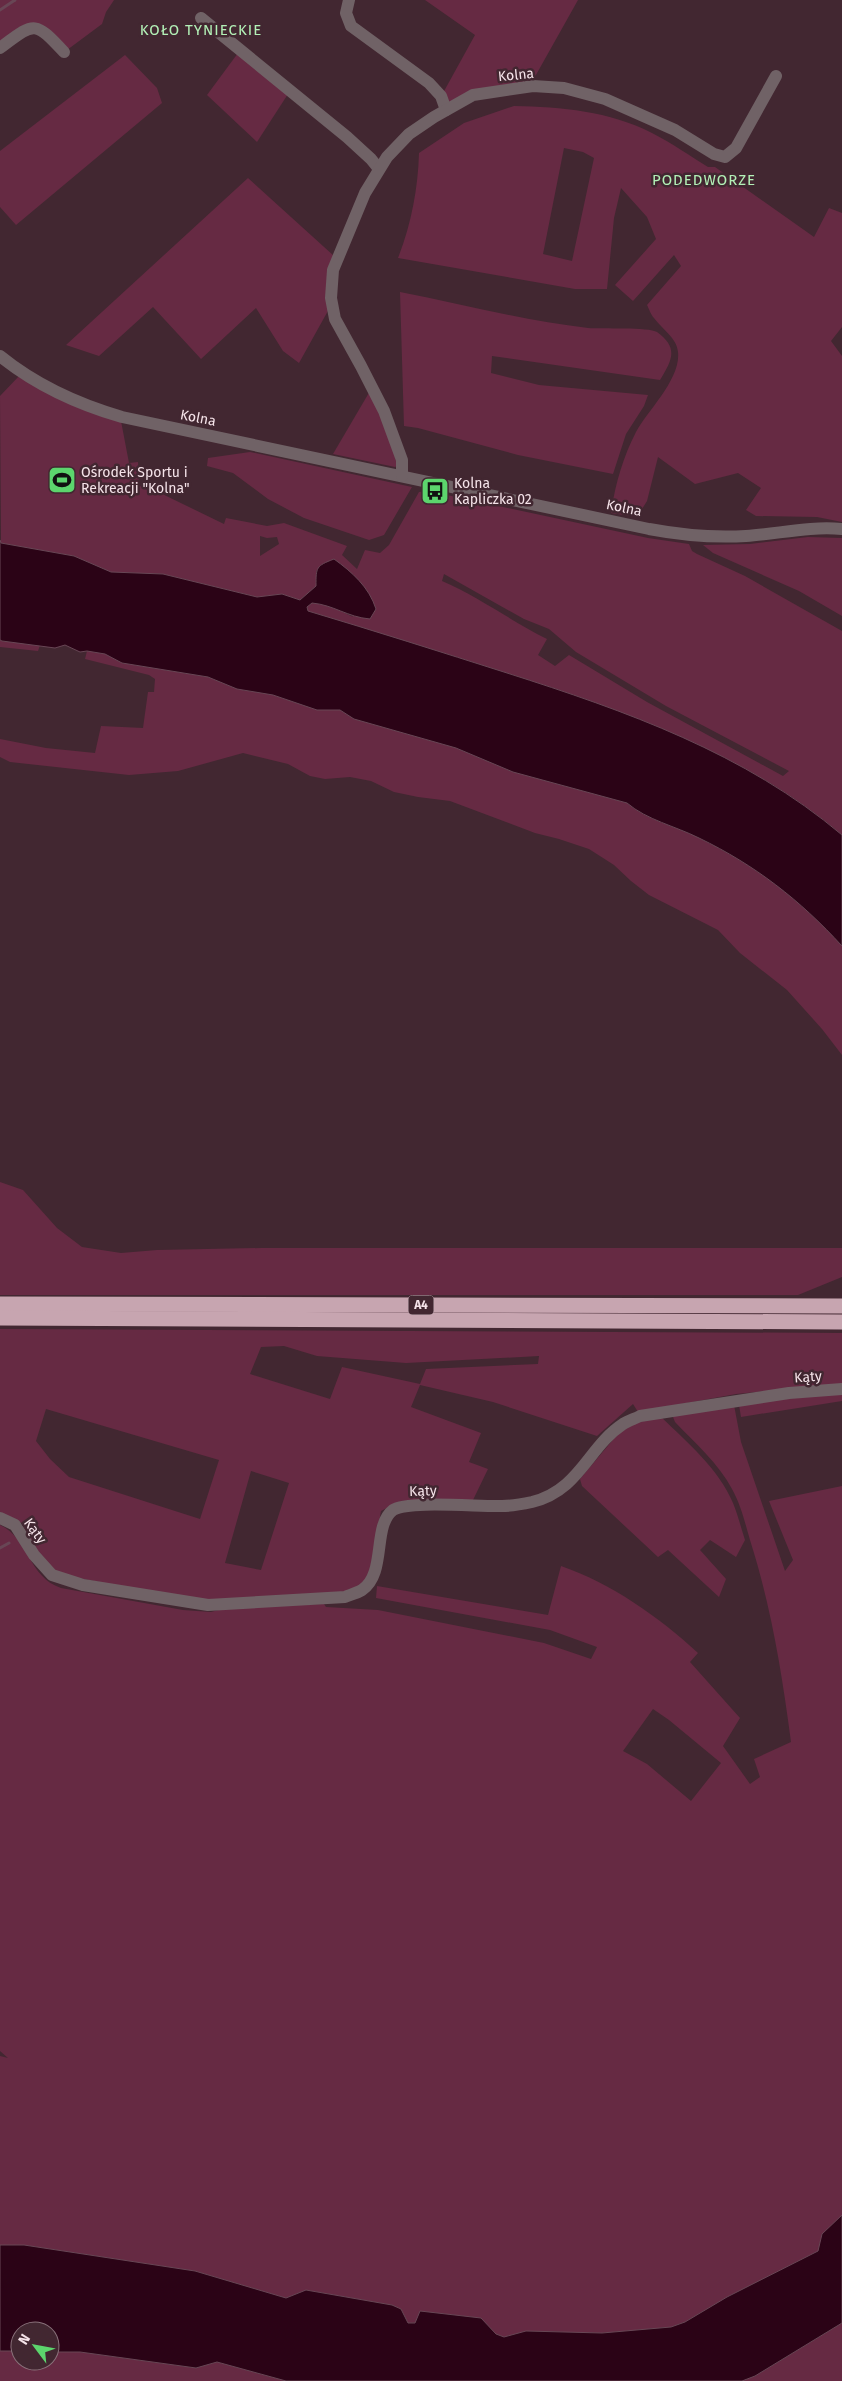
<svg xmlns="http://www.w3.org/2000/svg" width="842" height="2381" viewBox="0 0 842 2381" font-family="'Fira Sans',sans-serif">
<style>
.green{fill:#662a43;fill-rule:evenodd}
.water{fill:#2b0316;stroke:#684655}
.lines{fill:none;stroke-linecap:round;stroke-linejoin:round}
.stream{stroke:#684655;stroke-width:3}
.minor{stroke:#706266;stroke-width:12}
.highway{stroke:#c7a5b0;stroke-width:15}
.labels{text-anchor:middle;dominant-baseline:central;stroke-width:5;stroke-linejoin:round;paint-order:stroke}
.shield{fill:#422731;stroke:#bfabb2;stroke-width:1}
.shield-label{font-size:12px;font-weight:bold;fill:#f5e3e9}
.street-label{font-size:14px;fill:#f5e3e9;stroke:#422731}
.poi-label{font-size:14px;fill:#f5e3e9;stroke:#422731;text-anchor:start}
.neighbourhood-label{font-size:15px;letter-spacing:1px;fill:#b3f1b7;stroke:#422731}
</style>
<rect width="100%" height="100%" fill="#422731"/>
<!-- green -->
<g class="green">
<polygon points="0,0 114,0 106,12 102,24 67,50 41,25 0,45"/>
<polygon points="425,0 578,0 532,82 448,103 443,93 475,35"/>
<polygon points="238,53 288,94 257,142 207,95"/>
<polygon points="125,55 157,88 162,103 16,225 0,207 0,151"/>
<path d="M 514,106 C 562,107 609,111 652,133 C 672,143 690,156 708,167 L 715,167 L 814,237 L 829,208 L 842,213 L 842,327 L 831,341 L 842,356 L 842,522 L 817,517 L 756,516 L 746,510 L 761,488 L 738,473 L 695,484 L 658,457 L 647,501 L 637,517 L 611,513 C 615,485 623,457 636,432 C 648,410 681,379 678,352 C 677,338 662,329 654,318 C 651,315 649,309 647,305 L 681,266 L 674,255 L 633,301 L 615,285 L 656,239 L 647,217 L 621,188 L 614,218 L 607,289 L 575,289 L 398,258 C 411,225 418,189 419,153 L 464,123 ZM 564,148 L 583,152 L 594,158 L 572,261 L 543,254 Z"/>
<polygon points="248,178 334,256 329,309 299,363 283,351 256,308 201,359 153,307 99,356 66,345"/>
<path d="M 400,292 C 462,304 525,321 588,328 C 601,329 649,327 657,332 C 679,348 672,360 660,380 L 492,356 L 491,373 L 539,385 L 648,395 L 644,406 L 626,434 L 613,474 L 518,455 L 418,428 L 404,426 Z"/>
<path d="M 20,375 L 121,421 L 129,463 L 138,462 L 139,486 L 152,489 L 224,524 L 226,518 L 267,526 L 284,523 L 347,546 L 342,555 L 357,569 L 365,550 L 380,553 L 389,545 L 419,492 L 428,491 L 648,538 L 689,544 L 692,551 L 697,554 L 745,576 L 842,631 L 842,835 C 745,753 625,712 507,673 C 441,652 375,631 308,611 L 307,607 L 312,603 L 326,604 L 353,617 L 316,570 L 316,586 L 300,600 L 282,594 L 257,597 L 163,574 L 111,572 L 74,556 L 1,543 L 0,396 ZM 260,536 L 267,538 L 277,537 L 279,544 L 260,556 ZM 444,574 L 524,619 L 549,629 L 576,652 L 666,706 L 789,771 L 783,776 L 647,702 L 569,655 L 555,666 L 538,655 L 547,639 C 511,621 479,597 442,581 Z"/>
<polygon points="370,391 394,451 397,466 395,467 333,454"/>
<polygon points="250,452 412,487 384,535 369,540 304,518 268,499 233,473 207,466 208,458"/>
<polygon points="808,537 842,538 842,616 799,591 713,553 703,545 750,544"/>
<polygon points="0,640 2,641 40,645 38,651 0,647"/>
<path d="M 87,651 L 105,654 L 122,663 L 208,677 L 237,689 L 273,695 L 317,710 L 340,710 L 354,719 L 456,748 L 513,772 L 627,803 C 647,820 675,826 699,838 C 755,865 800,900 842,946 L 842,1055 L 822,1029 L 787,990 L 740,953 L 718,930 L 649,895 L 631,881 L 614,865 L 589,849 L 559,839 L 535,833 L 450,801 L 418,797 L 394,792 L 371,781 L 350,777 L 325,779 L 310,776 L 288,764 L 243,753 L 178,771 L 129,775 L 10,762 L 0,757 L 0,739 L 46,748 L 95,753 L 101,726 L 143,728 L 148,692 L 154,692 L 155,679 L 149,675 L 85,659 Z"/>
<polygon points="0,1182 23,1190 57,1228 82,1247 121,1253 157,1250 262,1248 842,1248 842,1277 798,1295 0,1295"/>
<path d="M 0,1329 L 842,1333 L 842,1384 L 736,1394 L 638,1412 L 633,1404 L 597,1436 L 493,1402 L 420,1385 L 411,1407 L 481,1433 L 469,1462 L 488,1469 L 473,1500 L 398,1502 L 381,1511 C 377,1531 376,1573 360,1586 C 355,1590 347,1592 341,1593 L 212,1600 L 174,1597 L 54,1573 L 38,1553 L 22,1523 L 0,1513 ZM 284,1346 L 317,1356 L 406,1363 L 539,1356 L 538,1364 L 426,1369 L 420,1384 L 342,1367 L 330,1399 L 250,1374 L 261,1347 ZM 46,1409 L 219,1460 L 200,1519 L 69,1477 L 50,1459 L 36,1441 ZM 251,1471 L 289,1483 L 261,1570 L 225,1563 Z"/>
<polygon points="842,1392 842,1401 741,1417 739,1405"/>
<path d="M 734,1405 L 741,1442 L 785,1571 L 793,1560 L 769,1501 L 842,1486 L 842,2215 L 819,2251 L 727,2297 L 685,2322 L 671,2327 L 602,2333 L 526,2331 L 504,2337 L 496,2334 L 480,2318 L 408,2323 L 401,2309 L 392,2305 L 306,2290 L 286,2298 L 195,2271 L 24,2245 L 0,2245 L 0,2056 L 8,2058 L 0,2051 L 0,1525 C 29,1538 28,1577 61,1588 L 183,1610 L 211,1612 L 226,1608 L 324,1604 L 326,1607 L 378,1610 L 544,1643 L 591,1659 L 597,1647 L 550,1630 L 376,1598 L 377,1586 L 548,1615 L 561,1566 C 611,1583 659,1617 698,1653 L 690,1662 L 740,1718 L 723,1746 L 750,1784 L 760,1777 L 754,1759 L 791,1742 C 782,1673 771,1606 750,1540 C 745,1523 741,1505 732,1489 C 719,1464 695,1443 675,1422 L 673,1417 L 677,1413 ZM 653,1709 L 669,1720 L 721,1763 L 691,1801 L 647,1764 L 623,1751 Z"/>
<path d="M 661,1417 C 688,1443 718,1468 733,1503 C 738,1515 741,1528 745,1540 L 736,1557 L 710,1540 L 700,1550 L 726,1579 L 719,1597 L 668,1550 L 658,1557 L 582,1486 L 580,1479 L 622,1429 L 639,1421 Z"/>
<polygon points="842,2323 842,2381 742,2381 755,2376"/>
<polygon points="0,2351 20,2351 20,2361 50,2361 50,2352 80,2352 195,2368 217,2362 286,2381 0,2381"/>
</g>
<!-- water -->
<g class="water">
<path d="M 0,540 L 1,543 L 74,556 L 111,572 L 163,574 L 257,597 L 282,594 L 300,600 L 316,586 C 316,567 316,566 334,559 C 352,572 369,587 376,609 L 370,619 C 347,617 334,605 312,603 L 307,607 L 308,611 C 375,631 441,652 507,673 C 626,711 745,753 842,835 L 842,946 C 800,900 755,865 699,838 C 675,826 647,820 627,803 L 513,772 L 456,748 L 354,719 L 340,710 L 317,710 L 273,695 L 237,689 L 208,677 L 122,663 L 105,654 L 87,651 L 80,652 L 65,645 L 55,648 L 2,641 L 0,640 Z"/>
<polygon points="842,2215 842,2323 755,2376 742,2381 286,2381 217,2362 196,2368 80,2352 50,2352 50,2331 20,2331 20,2351 0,2351 0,2245 24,2245 195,2271 286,2298 306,2290 392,2305 401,2309 408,2323 415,2323 420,2311 481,2318 496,2334 504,2337 526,2331 602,2333 671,2327 685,2322 727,2297 818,2251 822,2234"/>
</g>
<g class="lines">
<!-- stream -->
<g class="stream">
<polyline points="0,10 15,0"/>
<polyline points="0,1548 9,1543"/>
</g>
<!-- minor -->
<g class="minor">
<polyline points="349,0 346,13 351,26 429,83 441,96 446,110"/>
<polyline points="201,18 347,137 371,159 379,169"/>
<path d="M 0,48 C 35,22 34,20 64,52"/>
<path d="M 0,356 C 37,386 77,404 122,417 L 649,529 C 681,535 713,538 746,536 C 778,534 809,526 842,529"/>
<polyline points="402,476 402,460 384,411 361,366 335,319 331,298 333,270 365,193 387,157 409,134 434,117 473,95 533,86 564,88 605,99 675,130 714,154 725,157 736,148 776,76"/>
<path d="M 0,1518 L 15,1525 L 34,1555 L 52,1575 L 83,1585 L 208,1605 L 345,1597 C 350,1595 357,1593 362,1590 C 387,1573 372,1526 393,1510 C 408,1500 481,1507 502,1506 C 512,1506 523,1504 532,1502 C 580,1490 588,1447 623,1424 C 628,1421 634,1419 640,1416 L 789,1393 L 842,1389"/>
</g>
<!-- highway -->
<g class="highway">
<polyline points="0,1304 842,1306"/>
<polyline points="0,1318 842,1322"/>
</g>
</g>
<!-- icons -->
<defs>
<symbol id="stadium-square" viewBox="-11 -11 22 22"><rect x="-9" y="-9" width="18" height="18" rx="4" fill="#5cd56d" stroke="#422731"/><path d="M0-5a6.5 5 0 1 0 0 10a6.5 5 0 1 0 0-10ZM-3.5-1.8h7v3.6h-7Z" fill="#111"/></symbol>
<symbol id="bus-square" viewBox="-11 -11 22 22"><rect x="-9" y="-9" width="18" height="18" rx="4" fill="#5cd56d" stroke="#422731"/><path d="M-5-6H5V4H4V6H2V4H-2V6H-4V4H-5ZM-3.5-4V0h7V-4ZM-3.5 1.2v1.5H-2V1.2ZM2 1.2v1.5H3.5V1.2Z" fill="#111"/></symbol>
</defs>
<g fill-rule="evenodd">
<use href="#stadium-square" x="46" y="464" width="32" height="32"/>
<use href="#bus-square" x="419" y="475" width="32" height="32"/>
</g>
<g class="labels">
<!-- shield labels -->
<rect class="shield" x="408.5" y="1295.5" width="25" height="19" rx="4"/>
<g class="shield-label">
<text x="421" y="1305">A4</text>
</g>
<!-- street labels -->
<g class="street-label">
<text transform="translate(516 75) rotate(-6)">Kolna</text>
<text transform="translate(198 418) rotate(11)">Kolna</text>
<text transform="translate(624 508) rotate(12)">Kolna</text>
<text transform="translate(808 1377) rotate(-4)">Kąty</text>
<text transform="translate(423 1491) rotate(-2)">Kąty</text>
<text transform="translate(35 1531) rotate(54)">Kąty</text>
</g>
<!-- poi labels -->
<g class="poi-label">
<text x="81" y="472">Ośrodek Sportu i<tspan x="81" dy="16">Rekreacji "Kolna"</tspan></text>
<text x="454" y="483">Kolna<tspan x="454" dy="16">Kapliczka 02</tspan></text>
</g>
<!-- neighbourhood labels -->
<g class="neighbourhood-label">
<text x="201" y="30">KOŁO TYNIECKIE</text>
<text x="704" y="180">PODEDWORZE</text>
</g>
</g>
<!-- north arrow -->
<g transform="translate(35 2346) rotate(302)"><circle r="24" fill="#422731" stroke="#8a727b"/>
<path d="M0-4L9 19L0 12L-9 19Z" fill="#5cd56d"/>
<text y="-8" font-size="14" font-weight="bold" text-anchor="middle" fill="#f5e3e9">N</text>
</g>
</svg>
